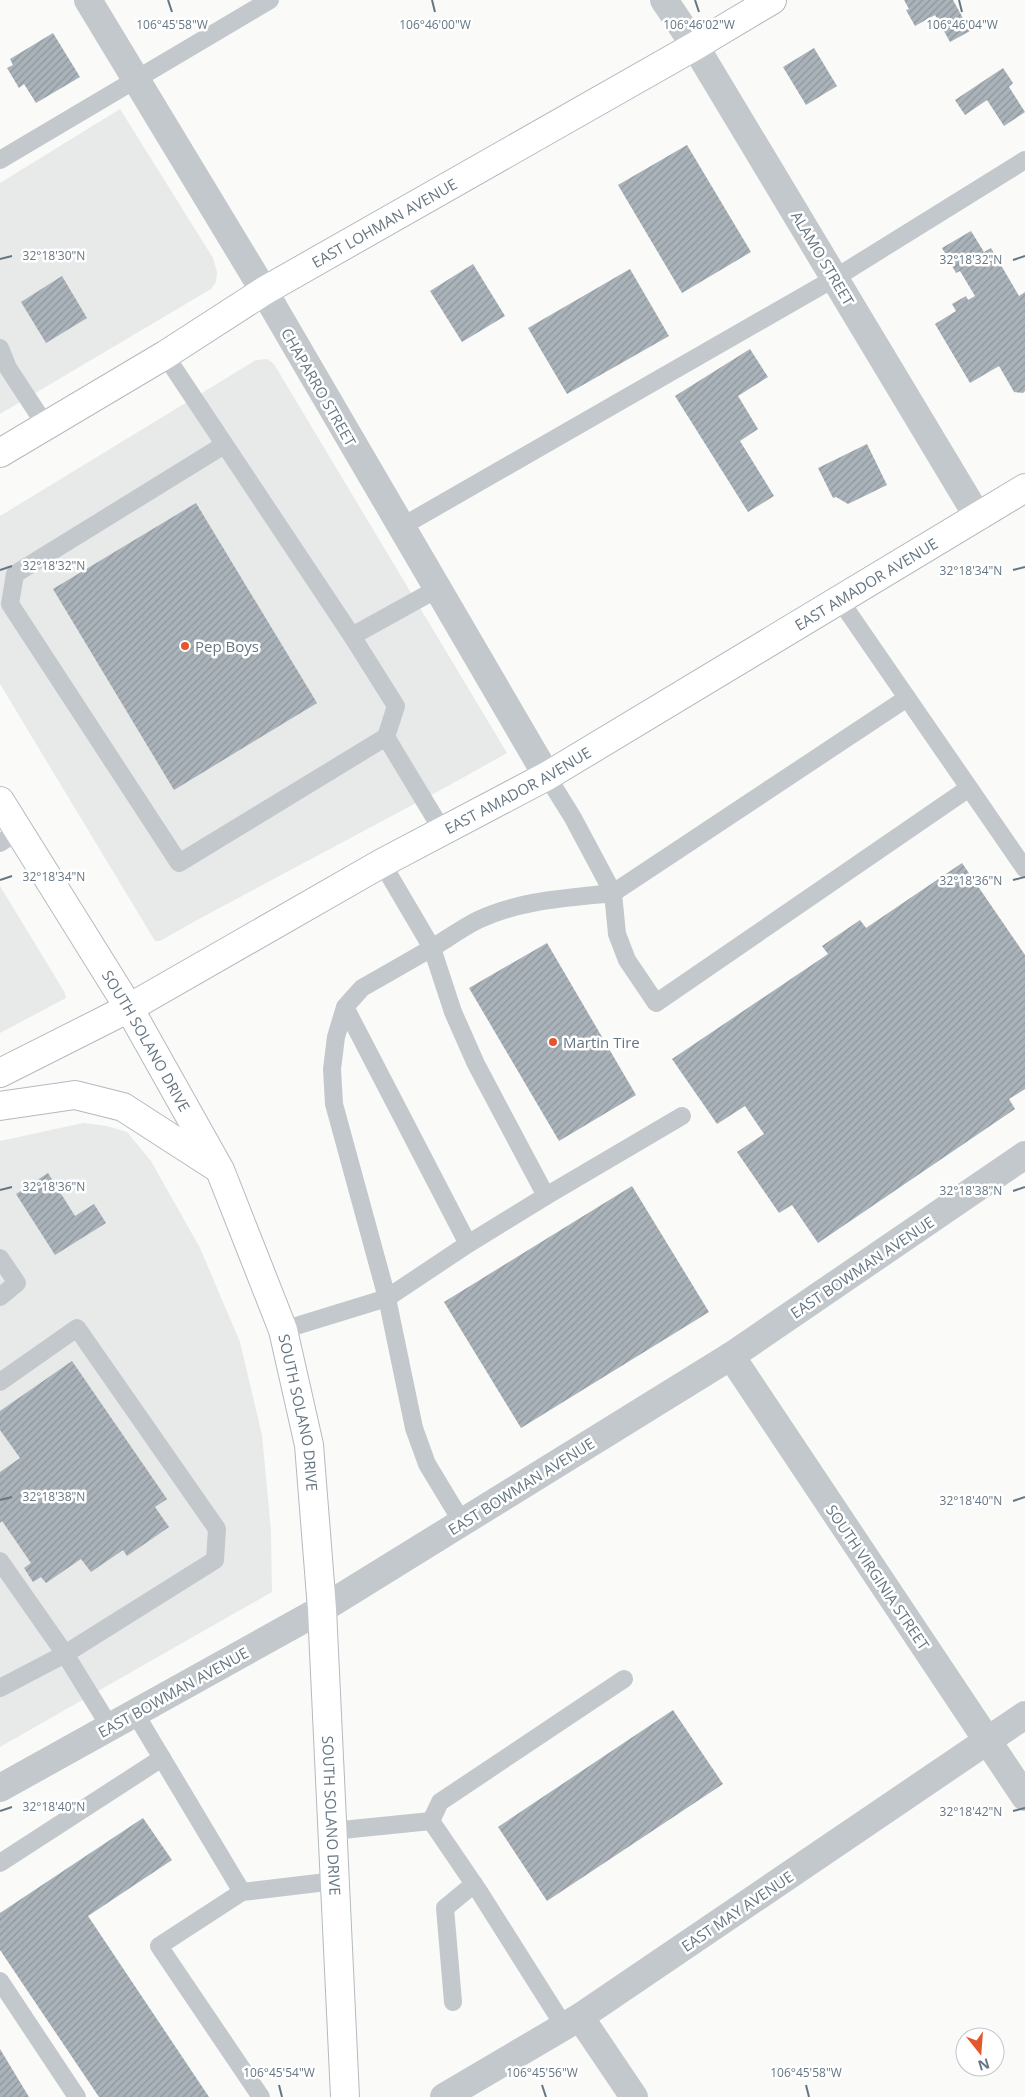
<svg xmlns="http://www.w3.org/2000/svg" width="1025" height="2097" viewBox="0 0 1025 2097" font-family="'Open Sans',sans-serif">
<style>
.built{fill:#e8e9e9}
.building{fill:url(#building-hatch)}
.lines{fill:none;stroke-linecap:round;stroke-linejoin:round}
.secondary-casing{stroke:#b3babf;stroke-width:30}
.service{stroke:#c3c8cc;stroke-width:18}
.minor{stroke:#c3c8cc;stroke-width:28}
.secondary{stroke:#fff;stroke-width:28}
.ticks{fill:none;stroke:#657683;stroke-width:2}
.poi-dot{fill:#e4572e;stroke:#fff;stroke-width:2}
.labels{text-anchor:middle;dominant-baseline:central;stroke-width:5;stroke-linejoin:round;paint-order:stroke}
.street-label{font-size:15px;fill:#657683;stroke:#fff}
.poi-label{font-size:15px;fill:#657683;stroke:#fff;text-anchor:start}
.ticks-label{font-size:12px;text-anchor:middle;fill:#657683;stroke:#fff;stroke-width:5;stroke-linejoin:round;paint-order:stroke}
</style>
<defs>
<pattern id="building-hatch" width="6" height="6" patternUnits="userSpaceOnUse" patternTransform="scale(1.25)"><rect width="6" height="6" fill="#aab3b9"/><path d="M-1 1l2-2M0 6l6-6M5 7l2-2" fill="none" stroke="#8e969c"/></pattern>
</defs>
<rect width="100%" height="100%" fill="#fafaf8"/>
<!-- built -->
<g class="built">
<polygon points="120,109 213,258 217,272 216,282 211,289 0,414 0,183"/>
<polygon points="267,359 274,364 507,753 448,786 197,920 160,941 155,941 0,684 0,516 256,360"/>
<polygon points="0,886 65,993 66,998 0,1033"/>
<polygon points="83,1123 107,1126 127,1132 151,1161 200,1248 240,1342 262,1435 271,1530 272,1592 0,1747 0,1141"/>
</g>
<!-- building -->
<g class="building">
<polygon points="904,0 953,0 970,31 950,42 935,15 915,26 906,10 909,9"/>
<polygon points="53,33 80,77 36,103 24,84 19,88 7,68 13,65 10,59"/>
<polygon points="814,48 837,86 806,105 783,67"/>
<polygon points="1003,68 1013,83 1009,87 1025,112 1004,126 987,100 965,115 955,100"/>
<polygon points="687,145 751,252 682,293 618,185"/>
<polygon points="971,231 984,252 991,248 1019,296 1025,292 1025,391 1023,393 1014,392 999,366 970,383 935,324 956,311 952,304 966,296 968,300 975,296 960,271 956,273 942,248"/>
<polygon points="473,264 505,316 462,342 430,291"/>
<polygon points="630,269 669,336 567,394 528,328"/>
<polygon points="62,276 87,318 46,343 21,302"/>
<polygon points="750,349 768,377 738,396 758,429 740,441 774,496 748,512 675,396"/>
<polygon points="867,444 887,485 848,504 836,497 833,498 818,468"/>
<polygon points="196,503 317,703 174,790 53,589"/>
<polygon points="962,863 1025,955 1025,1089 1009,1099 1015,1109 818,1243 792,1205 779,1213 737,1152 764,1134 745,1106 717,1124 672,1059 828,954 822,946 860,920 866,928"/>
<polygon points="547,943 636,1095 559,1141 469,988"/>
<polygon points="48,1173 75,1216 94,1204 106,1223 55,1255 16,1194"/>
<polygon points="632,1186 709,1312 521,1428 444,1302"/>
<polygon points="72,1361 167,1499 155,1507 169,1527 127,1556 123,1550 91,1572 81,1559 46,1583 41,1577 33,1582 24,1568 31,1563 2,1521 0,1523 0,1472 20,1458 0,1430 0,1411"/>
<polygon points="673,1710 723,1784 547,1901 498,1827"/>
<polygon points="143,1818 172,1860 88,1916 209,2097 99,2097 0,1950 0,1913"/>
<polygon points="0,2049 29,2097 0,2097"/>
</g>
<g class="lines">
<defs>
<g id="secondary">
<path id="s1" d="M 0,453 L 165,355 L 264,291 L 695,46 L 772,0"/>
<path id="s2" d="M 0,801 L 129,1008 L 220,1170 L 283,1330 L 309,1445 L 322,1609 L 345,2097"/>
<path id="s3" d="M 0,1073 L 129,1008 L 382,863 L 547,776 L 1025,488"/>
<polyline points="0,1106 75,1095 123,1107 216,1167"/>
</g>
</defs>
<!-- secondary casing -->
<use href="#secondary" class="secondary-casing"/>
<!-- service -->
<g class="service">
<polyline points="0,160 270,0"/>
<polyline points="0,348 8,368 46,426"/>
<polyline points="165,355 352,636 396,706 386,737 442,830"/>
<polyline points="224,445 15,574 10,604 179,863 386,737"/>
<polyline points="401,527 835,278 1025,160"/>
<polyline points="839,599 1025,869"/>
<polyline points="352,636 437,589"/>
<polyline points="547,776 573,818 613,893 907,698"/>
<polyline points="0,843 19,831"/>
<path d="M 382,863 L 432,948 C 447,939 462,928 478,920 C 520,900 568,898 613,893 L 617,934 L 627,960 L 656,1003 L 969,788"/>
<polyline points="345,1007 468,1244 546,1196 476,1064 453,1012 432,948 362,988 345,1007 336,1037 332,1069 334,1104 387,1298 468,1244"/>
<polyline points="546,1196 682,1116"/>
<polyline points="0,1258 17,1283 0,1297"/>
<polyline points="283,1330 387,1298 414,1428 427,1464 462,1522"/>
<polyline points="0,1382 77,1328 217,1529 215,1560 65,1654 110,1727"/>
<polyline points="0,1561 65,1654 0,1688"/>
<polyline points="135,1713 242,1892"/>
<polyline points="431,1821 440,1802 624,1679"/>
<polyline points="332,1831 431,1821 480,1893 564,2026"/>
<polyline points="0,1863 162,1758"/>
<polyline points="0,1981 77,2097"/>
<polyline points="453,2002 445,1908 474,1884"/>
<polyline points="261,2097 159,1946 242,1892 335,1881"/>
</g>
<!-- minor -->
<g class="minor">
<polyline points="88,0 264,291 547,776"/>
<polyline points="664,0 695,46 978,517"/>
<polyline points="731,1356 1025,1797"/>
<polyline points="0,1788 322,1609 731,1356 1025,1155"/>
<polyline points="580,2017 634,2097"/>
<polyline points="444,2097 580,2017 1025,1715"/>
</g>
<!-- secondary -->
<use href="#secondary" class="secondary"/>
</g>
<!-- ticks -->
<path class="ticks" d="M 168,0 L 172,12M 432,0 L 435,12M 695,0 L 699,12M 959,0 L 962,12M 0,259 L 12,256M 1013,260 L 1025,256M 0,570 L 12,566M 1013,570 L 1025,567M 0,880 L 12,876M 1013,880 L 1025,877M 0,1190 L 12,1187M 1013,1191 L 1025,1187M 0,1500 L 12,1497M 1013,1501 L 1025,1497M 0,1811 L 12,1807M 1013,1811 L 1025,1808M 279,2085 L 282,2097M 542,2085 L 546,2097M 806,2085 L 809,2097"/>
<!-- markers -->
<g class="poi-dot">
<circle cx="185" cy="646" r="5"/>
<circle cx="553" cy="1042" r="5"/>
</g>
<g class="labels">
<!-- street labels -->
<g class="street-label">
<text stroke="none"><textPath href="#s1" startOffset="448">EAST LOHMAN AVENUE</textPath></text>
<text transform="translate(823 258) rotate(59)">ALAMO STREET</text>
<text transform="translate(319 387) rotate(60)">CHAPARRO STREET</text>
<text stroke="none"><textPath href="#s3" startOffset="995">EAST AMADOR AVENUE</textPath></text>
<text stroke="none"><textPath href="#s3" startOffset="590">EAST AMADOR AVENUE</textPath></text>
<text stroke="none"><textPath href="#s2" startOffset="281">SOUTH SOLANO DRIVE</textPath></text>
<text transform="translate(862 1267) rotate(-34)">EAST BOWMAN AVENUE</text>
<text stroke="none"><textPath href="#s2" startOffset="686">SOUTH SOLANO DRIVE</textPath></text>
<text transform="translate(521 1486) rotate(-32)">EAST BOWMAN AVENUE</text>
<text transform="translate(878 1577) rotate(56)">SOUTH VIRGINIA STREET</text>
<text transform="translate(173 1692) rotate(-29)">EAST BOWMAN AVENUE</text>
<text stroke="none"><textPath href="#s2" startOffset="1091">SOUTH SOLANO DRIVE</textPath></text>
<text transform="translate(737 1911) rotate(-34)">EAST MAY AVENUE</text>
</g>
<!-- poi labels -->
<g class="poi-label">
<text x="195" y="646">Pep Boys</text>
<text x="563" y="1042">Martin Tire</text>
</g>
</g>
<g class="ticks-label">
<text x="172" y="29">106°45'58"W</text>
<text x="435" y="29">106°46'00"W</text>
<text x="699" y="29">106°46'02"W</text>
<text x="962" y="29">106°46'04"W</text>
<text x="54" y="260">32°18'30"N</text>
<text x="971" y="264">32°18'32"N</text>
<text x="54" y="570">32°18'32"N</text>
<text x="971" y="575">32°18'34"N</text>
<text x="54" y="881">32°18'34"N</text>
<text x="971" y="885">32°18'36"N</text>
<text x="54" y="1191">32°18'36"N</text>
<text x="971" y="1195">32°18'38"N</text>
<text x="54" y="1501">32°18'38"N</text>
<text x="971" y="1505">32°18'40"N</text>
<text x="54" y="1811">32°18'40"N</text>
<text x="971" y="1816">32°18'42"N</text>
<text x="279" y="2077">106°45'54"W</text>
<text x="542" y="2077">106°45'56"W</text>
<text x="806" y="2077">106°45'58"W</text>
</g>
<!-- north arrow -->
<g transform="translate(980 2052) rotate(163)"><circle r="24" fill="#ffffff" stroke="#c1c8cd"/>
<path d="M0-4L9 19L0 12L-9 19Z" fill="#e4572e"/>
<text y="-8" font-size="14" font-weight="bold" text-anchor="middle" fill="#657683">N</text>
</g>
</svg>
